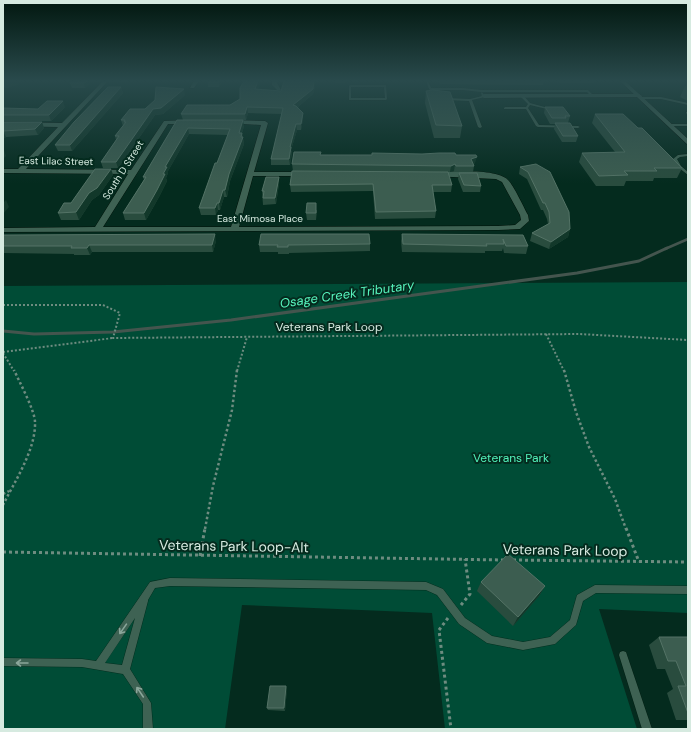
<svg xmlns="http://www.w3.org/2000/svg" width="691" height="732" viewBox="0 0 691 732" font-family="'DM Sans',sans-serif">
<style>
.green{fill:#004c36}
.lines{fill:none;stroke-linecap:round;stroke-linejoin:round}
.stream-far1{stroke:#44554e;stroke-width:2.5}
.stream{stroke:#44554e;stroke-width:3}
.service-casing{stroke:#001209;stroke-width:0.5}
.minor-casing{stroke:#001209;stroke-width:1}
.tertiary-casing{stroke:#001209;stroke-width:1}
.path-far2{stroke:#6e8c80;stroke-width:2;stroke-dasharray:2 2;stroke-linecap:butt}
.path-far1{stroke:#6e8c80;stroke-width:2.5;stroke-dasharray:2.5 2.5;stroke-linecap:butt}
.path{stroke:#6e8c80;stroke-width:3;stroke-dasharray:3 3;stroke-linecap:butt}
.service{fill:#3e6253;fill-rule:evenodd}
.minor{fill:#3e6253;fill-rule:evenodd}
.tertiary{fill:#3e6253;fill-rule:evenodd}
.wall{fill:#294c3e}
.shaded-wall{fill:#12382a}
.building{fill:#3c5d50;stroke:#547366}
.oneway{stroke:#8aa69a}
.labels{text-anchor:middle;dominant-baseline:central;stroke-width:4;stroke-linejoin:round;paint-order:stroke}
.far-street-label{font-size:10px;fill:#d6eae0;stroke:#042b1e}
.street-label{font-size:12px;fill:#d6eae0;stroke:#042b1e}
.park-label{font-size:12px;fill:#52f1ba;stroke:#042b1e}
.water-label{font-size:13px;font-style:italic;fill:#57f4bd;stroke:#042b1e}
.near-street-label{font-size:14px;fill:#d6eae0;stroke:#042b1e}
</style>
<rect width="100%" height="100%" fill="#042b1e"/>
<!-- green -->
<polygon class="green" points="688,282 688,613 599,609 637,729 445,729 432,613 242,605 225,729 3,729 3,286"/>
<g class="lines">
<!-- stream-far1 -->
<polyline class="stream-far1" points="665,249 688,239"/>
<!-- stream -->
<polyline class="stream" points="3,331 34,334 113,332 231,320 577,273 639,261 667,248"/>
<defs>
<g id="service">
<polygon points="426,81 428,81 431,88 463,88 481,90 588,90 594,96 592,97 587,92 481,92 463,90 430,90 429,89"/>
<path d="M 350,85 L 386,85 L 387,99 L 386,100 L 349,100 L 349,86 ZM 351,87 L 384,87 L 385,98 L 351,98 Z"/>
<polygon points="482,92 485,97 472,100 482,127 480,128 478,127 469,101 446,100 445,99 446,98 470,99 482,96 481,93"/>
<polygon points="521,95 523,95 530,103 552,109 551,110 530,105 528,108 539,125 578,126 580,127 578,128 538,127 536,126 526,109 504,109 504,108 505,107 526,107 528,104 521,97"/>
<polygon points="642,97 661,97 688,103 688,105 661,99 641,99"/>
<polygon points="686,112 688,112 688,116 687,115"/>
<polygon points="669,124 688,124 688,126 668,126 668,124"/>
<polygon points="688,154 688,156 680,157 677,159 681,166 688,172 688,175 679,168 673,159 678,155"/>
<path d="M 170,578 L 426,582 L 443,589 L 465,618 L 492,636 L 523,642 L 550,637 L 570,620 L 577,595 L 595,585 L 688,586 L 688,594 L 596,593 L 583,601 L 576,625 L 555,644 L 523,650 L 487,643 L 459,624 L 437,595 L 426,590 L 170,586 L 155,588 L 148,600 L 148,601 L 130,669 L 151,703 L 153,729 L 143,729 L 143,704 L 123,674 L 82,667 L 3,666 L 3,658 L 82,659 L 96,661 L 150,582 ZM 135,618 L 122,665 L 105,663 Z"/>
<polygon points="623,651 626,652 627,655 652,729 642,729 619,655 620,652"/>
</g>
<g id="minor">
<path d="M 103,81 L 108,81 L 26,169 L 131,170 L 164,121 L 191,120 L 194,122 L 191,124 L 168,124 L 103,227 L 231,227 L 261,125 L 227,123 L 227,121 L 229,120 L 265,121 L 268,123 L 254,172 L 307,172 L 311,174 L 307,176 L 253,176 L 239,227 L 498,226 L 515,225 L 521,220 L 520,215 L 502,182 L 496,179 L 431,176 L 430,174 L 434,172 C 450,172 496,168 508,180 C 514,186 523,206 528,215 L 529,221 L 520,229 L 498,230 L 3,232 L 3,228 L 95,227 L 128,174 L 3,173 L 3,169 L 18,169 L 58,127 L 3,126 L 3,122 L 62,123 Z"/>
<polygon points="194,81 199,81 194,88 190,88"/>
<polygon points="272,81 276,81 281,90 277,90 272,85"/>
<polygon points="639,94 642,96 641,97 484,98 481,96 484,94"/>
</g>
<polygon id="tertiary" points="620,81 625,81 688,139 688,145"/>
</defs>
<!-- service casing -->
<use href="#service" class="service-casing"/>
<!-- minor casing -->
<use href="#minor" class="minor-casing"/>
<!-- tertiary casing -->
<use href="#tertiary" class="tertiary-casing"/>
<!-- path-far2 -->
<g class="path-far2">
<polyline points="3,305 103,305 120,313 113,338 579,334 688,340"/>
<polyline points="546,334 564,371"/>
<polyline points="3,352 113,338"/>
<polyline points="3,353 14,371"/>
<polyline points="237,371 247,337"/>
</g>
<!-- path-far1 -->
<g class="path-far1">
<polyline points="564,370 576,412 589,447 615,499 626,529"/>
<polyline points="3,494 9,491"/>
<path d="M 3,505 C 15,481 36,449 35,422 C 35,411 19,381 14,370"/>
<polyline points="205,529 213,486 232,410 237,370"/>
</g>
<!-- path -->
<g class="path">
<polyline points="626,528 639,562"/>
<polyline points="3,552 503,560"/>
<polyline points="200,556 205,528"/>
<polyline points="513,560 688,562"/>
<polyline points="461,605 470,594 465,559"/>
<polyline points="448,618 439,630 451,729"/>
</g>
<!-- service -->
<use href="#service" class="service"/>
<!-- minor -->
<use href="#minor" class="minor"/>
<!-- tertiary -->
<use href="#tertiary" class="tertiary"/>
</g>
<!-- wall -->
<g class="wall">
<polygon points="3,81 18,81 19,84 6,88 3,86"/>
<polygon points="73,81 102,81 100,82 92,81 85,88 72,88 70,83"/>
<polygon points="109,81 127,81 126,82 109,82"/>
<polygon points="208,81 223,81 219,87 208,87"/>
<polygon points="244,81 261,81 258,89 281,91 301,81 315,87 313,94 298,107 303,119 301,130 297,130 291,150 292,153 290,165 271,165 271,159 282,114 248,113 246,120 183,120 181,114 230,105 240,99"/>
<rect x="335" y="81" width="10" height="2"/>
<polygon points="438,81 544,81 543,85 440,84"/>
<polygon points="556,81 595,81 594,83 559,83"/>
<polygon points="687,82 688,82 688,101 680,97 685,86 686,86"/>
<polygon points="121,87 123,93 72,151 58,151 55,145"/>
<polygon points="426,91 462,126 460,138 434,138 425,103"/>
<polygon points="185,95 163,114 155,115 118,168 103,168 101,162 116,140 115,136 123,126 121,120 145,109"/>
<polygon points="65,107 51,121 3,121 3,108 38,109"/>
<polygon points="545,107 570,116 568,123 565,123 578,136 576,142 562,142 554,129 555,124 550,124 544,113"/>
<polygon points="595,114 638,128 682,168 677,178 654,178 653,181 626,181 624,186 596,186 579,162 582,153 615,152 592,123"/>
<polygon points="177,120 244,126 242,133 244,144 230,181 227,197 224,197 220,210 218,210 216,215 201,215 199,208 228,135 189,134 168,171 168,173 166,178 167,181 159,197 146,220 125,220 123,213 144,180 143,177"/>
<polygon points="3,122 42,122 44,128 38,135 6,137 3,139"/>
<polygon points="321,155 456,155 475,163 473,164 474,166 473,172 455,172 454,171 450,172 293,171 292,164"/>
<polygon points="536,164 570,229 568,237 549,249 530,241 532,233 548,224 547,219 543,210 541,210 527,179 519,174 520,167"/>
<polygon points="111,169 113,175 99,195 92,200 79,220 61,220 58,213 71,203"/>
<polygon points="292,171 452,185 451,192 433,192 436,211 435,218 375,219 373,191 291,192 290,185"/>
<polygon points="459,173 481,186 480,192 463,192 458,179"/>
<polygon points="279,177 279,184 276,204 263,205 262,191"/>
<polygon points="317,210 316,220 307,220 306,213"/>
<polygon points="402,234 523,235 528,246 526,254 504,253 503,248 502,251 485,251 485,253 402,252 401,241"/>
<polygon points="3,235 216,241 213,252 92,252 90,255 74,255 74,254 3,253"/>
<polygon points="370,244 370,251 289,253 289,254 278,254 278,252 260,252 259,245"/>
<polygon points="481,582 545,586 539,596 513,626 477,591"/>
<polygon points="659,637 688,637 688,720 676,720 667,693 673,689 665,669 657,669 649,645"/>
<polygon points="286,686 287,689 285,711 268,710 267,708"/>
</g>
<!-- shaded-wall -->
<g class="shaded-wall">
<polygon points="3,81 18,81 19,84 6,88"/>
<polygon points="87,81 92,81 85,88 84,83"/>
<polygon points="219,81 223,81 219,87"/>
<polygon points="258,81 261,81 256,94 255,89"/>
<polygon points="314,81 315,87 313,94 293,111 293,105"/>
<polygon points="121,87 123,93 72,151 70,145"/>
<polygon points="184,89 185,95 163,114 155,115 118,168 116,162 153,109"/>
<polygon points="63,101 65,107 51,121 49,115"/>
<polygon points="247,107 248,113 246,120 245,114"/>
<polygon points="303,113 303,119 301,130 301,124"/>
<polygon points="243,120 244,126 240,140 239,133"/>
<polygon points="42,122 44,128 38,135 35,129"/>
<polygon points="296,124 297,130 291,150 292,153 290,165 289,159 290,147"/>
<polygon points="188,128 189,134 168,171 168,173 166,178 167,181 159,197 146,220 144,213 163,174 165,167"/>
<polygon points="3,131 6,137 3,139"/>
<polygon points="242,133 244,144 230,181 227,197 225,190 229,174"/>
<polygon points="3,150 4,150 6,156 3,159"/>
<polygon points="477,157 475,163 470,165 471,159"/>
<polygon points="455,164 454,171 450,172 451,166"/>
<polygon points="111,169 113,175 99,195 92,200 79,220 76,212 89,193"/>
<polygon points="279,177 279,184 276,204 275,198"/>
<polygon points="223,190 224,197 220,210 219,203"/>
<polygon points="6,200 9,207 3,214 3,203"/>
<polygon points="217,203 218,210 216,215 215,208"/>
<polygon points="570,229 568,237 549,249 551,242"/>
<polygon points="215,234 216,241 213,252 212,245"/>
<polygon points="89,245 92,252 90,255 87,248"/>
<polygon points="545,586 539,596 513,626 518,617"/>
<polygon points="286,686 287,689 285,711 284,708"/>
</g>
<!-- building -->
<g class="building">
<polygon points="73,81 87,81 84,83 70,83"/>
<rect x="208" y="81" width="11" height="1"/>
<polygon points="244,81 258,81 255,89 281,91 284,81 314,81 313,89 293,105 296,106 303,113 301,124 296,124 290,147 291,147 289,159 271,159 283,108 247,107 245,114 181,114 187,105 230,105 240,99 240,88"/>
<polygon points="108,87 121,87 70,145 55,145 74,122"/>
<polygon points="156,87 184,89 161,108 153,109 116,162 101,162 119,136 115,136 126,122 124,122 125,120 121,120 130,109 145,109 155,100"/>
<polygon points="433,90 450,92 462,126 436,125 426,91"/>
<polygon points="47,101 63,101 49,115 3,115 3,108 38,109"/>
<polygon points="545,107 563,107 570,116 565,116 566,118 552,118"/>
<polygon points="595,114 623,114 638,128 642,128 682,168 654,168 657,171 624,171 628,175 599,176 582,153 625,152"/>
<polygon points="177,120 243,120 239,133 242,133 241,137 243,137 229,174 225,190 223,190 219,203 217,203 215,208 199,208 215,163 217,163 230,129 188,128 165,167 167,167 163,174 165,174 157,190 144,213 123,213 146,177 143,177"/>
<polygon points="3,122 42,122 35,129 3,131"/>
<polygon points="555,123 570,123 578,136 563,136"/>
<polygon points="294,152 321,152 320,155 372,155 372,153 422,154 439,153 455,153 456,155 476,155 477,157 471,159 474,166 456,166 455,164 451,166 292,164"/>
<polygon points="536,164 550,172 569,212 570,229 551,242 532,233 550,223 549,212 545,203 543,203 528,172 520,167"/>
<polygon points="95,169 111,169 97,188 89,193 76,212 58,213 64,203 71,203"/>
<polygon points="292,171 448,172 452,185 432,185 436,211 376,212 373,184 290,185"/>
<polygon points="459,173 477,173 481,186 464,185"/>
<polygon points="266,177 279,177 275,198 263,198 264,191 262,191"/>
<polygon points="307,203 316,203 316,213 306,213"/>
<polygon points="215,234 212,245 89,245 87,248 71,248 72,246 3,246 3,235 8,235"/>
<polygon points="261,234 369,234 370,244 288,245 288,247 277,247 278,245 259,245"/>
<polygon points="402,234 523,235 528,246 506,246 503,239 504,244 486,244 487,246 403,244"/>
<polygon points="508,554 545,586 518,617 481,582"/>
<polygon points="659,637 688,637 688,713 678,686 686,686 676,661 668,661"/>
<polygon points="270,686 286,686 284,708 267,708"/>
</g>
<!-- one-way arrows -->
<defs><path id="oneway-shaft" d="M-6 0H5M1.5-3L5.5 0L1.5 3" fill="none" stroke-width="1.6" stroke-linecap="round" stroke-linejoin="round"/></defs>
<g class="oneway">
<use href="#oneway-shaft" transform="translate(123 629) rotate(125)"/>
<use href="#oneway-shaft" transform="translate(22 663) rotate(-180)"/>
<use href="#oneway-shaft" transform="translate(140 692) rotate(-124)"/>
</g>
<!-- sky -->
<linearGradient id="sky" x2="0" y2="1"><stop stop-color="#021810"/><stop offset="0.44" stop-color="#294a4c"/><stop offset="1" stop-color="#294a4c" stop-opacity="0"/></linearGradient>
<rect width="691" height="183" fill="url(#sky)"/>
<g class="labels">
<!-- far-street labels -->
<g class="far-street-label">
<text transform="translate(56 161) rotate(1)">East Lilac Street</text>
<text transform="translate(123 170) rotate(-58)">South D Street</text>
<text x="260" y="218">East Mimosa Place</text>
</g>
<!-- street labels -->
<g class="street-label">
<text x="329" y="327">Veterans Park Loop</text>
</g>
<!-- park labels -->
<g class="park-label">
<text x="511" y="458">Veterans Park</text>
</g>
<!-- water labels -->
<g class="water-label">
<text transform="translate(347 294) rotate(-8)">Osage Creek Tributary</text>
</g>
<!-- near-street labels -->
<g class="near-street-label">
<text transform="translate(234 546) rotate(1)">Veterans Park Loop-Alt</text>
<text transform="translate(565 550) rotate(1)">Veterans Park Loop</text>
</g>
</g>
<!-- border -->
<rect width="691" height="732" fill="none" stroke="#d6eae0" stroke-width="8"/>
</svg>
